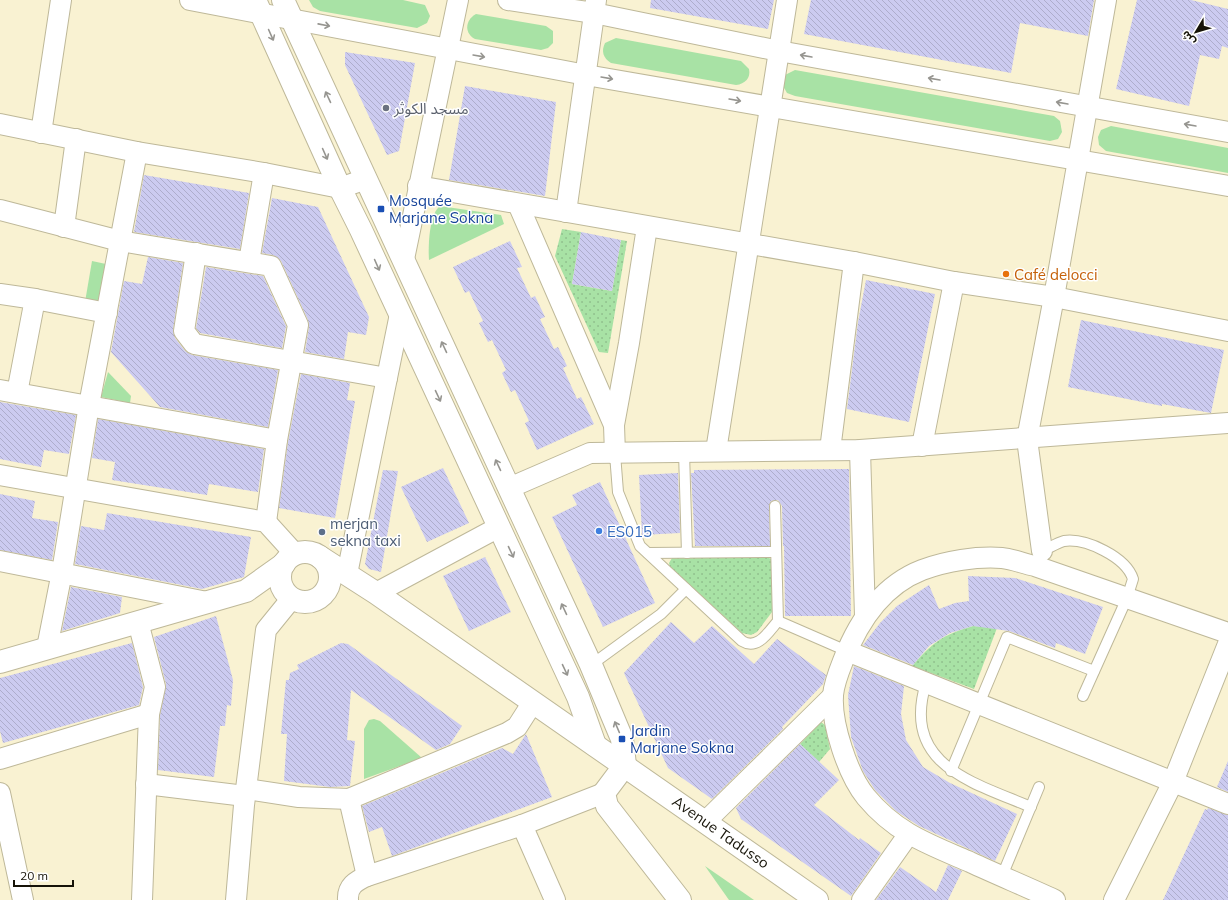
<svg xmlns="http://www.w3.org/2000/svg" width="1228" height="900" viewBox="0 0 1228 900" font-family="Mulish,'Noto Sans Arabic',sans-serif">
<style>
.green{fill:#a8e2a5}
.garden{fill:url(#garden-dots)}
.building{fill:url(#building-back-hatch)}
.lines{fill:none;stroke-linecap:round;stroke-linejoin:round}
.lane-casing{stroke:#beb899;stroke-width:12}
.street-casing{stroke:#beb899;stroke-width:22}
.secondary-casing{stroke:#beb899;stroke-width:24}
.lane{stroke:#fff;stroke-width:10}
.street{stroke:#fff;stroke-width:20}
.secondary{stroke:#fff;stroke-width:22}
.oneway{stroke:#969590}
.worship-dot{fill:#6b7280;stroke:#fff;stroke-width:1.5}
.transit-dot{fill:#1a4fb4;stroke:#fff;stroke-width:1.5}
.food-dot{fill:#e8710a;stroke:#fff;stroke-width:1.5}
.shop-dot{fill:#3f7fe0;stroke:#fff;stroke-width:1.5}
.service-dot{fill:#5c6f8a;stroke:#fff;stroke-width:1.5}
.labels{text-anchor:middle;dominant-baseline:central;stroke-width:3;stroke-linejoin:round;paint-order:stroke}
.worship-label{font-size:15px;fill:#5b616d;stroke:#fff;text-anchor:start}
.transit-label{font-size:15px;fill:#164399;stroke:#fff;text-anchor:start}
.food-label{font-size:15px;fill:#c56008;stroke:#fff;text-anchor:start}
.service-label{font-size:15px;fill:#4e5e75;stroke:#fff;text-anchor:start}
.shop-label{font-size:15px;fill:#366cbe;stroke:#fff;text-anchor:start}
.street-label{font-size:15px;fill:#161308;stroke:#fff}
</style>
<defs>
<pattern id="garden-dots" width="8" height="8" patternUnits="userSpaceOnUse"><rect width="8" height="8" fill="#a8e2a5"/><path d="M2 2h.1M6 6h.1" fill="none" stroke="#90c18d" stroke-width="1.8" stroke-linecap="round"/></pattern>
<pattern id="building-back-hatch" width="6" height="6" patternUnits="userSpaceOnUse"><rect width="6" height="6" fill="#cccbf0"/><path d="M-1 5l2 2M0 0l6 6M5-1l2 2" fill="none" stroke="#aeadcc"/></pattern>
</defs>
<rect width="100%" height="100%" fill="#f9f2d2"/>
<!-- green -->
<g class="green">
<polygon points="309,0 403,0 425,5 430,16 427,23 417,28 320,11 313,7"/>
<path d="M 476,14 L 546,26 L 553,31 L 553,43 L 548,48 L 541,50 L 475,39 C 464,33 465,20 476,14 Z"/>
<path d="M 616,38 L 741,61 L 749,69 C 751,78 745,84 736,85 L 611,63 C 603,58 601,51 605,43 Z"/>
<polygon points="795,70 1054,116 1060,121 1062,132 1058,139 1050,141 795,96 787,93 783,86 785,75"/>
<polygon points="1111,126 1228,148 1228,173 1106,151 1099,145 1098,137 1101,130"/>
<path d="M 440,206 L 501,215 L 504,224 L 429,260 C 428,247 429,214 440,206 Z"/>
<polygon points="92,261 106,264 99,305 85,302"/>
<polygon points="108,372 131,396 130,403 101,397"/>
<polygon points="374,719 380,721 422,758 364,779 364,729 369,720"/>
<polygon points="705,866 754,900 729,900"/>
</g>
<!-- garden -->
<g class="garden">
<polygon points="562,229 581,232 572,284 612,291 621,240 627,241 608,353 599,352 555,256"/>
<polygon points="767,557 771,559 773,563 772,612 757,632 751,635 742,633 670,567 669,563 672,558"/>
<path d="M 973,626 L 997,628 L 974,689 L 912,666 C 933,642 942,635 973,626 Z"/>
<polygon points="821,722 825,725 830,749 819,762 800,744"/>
</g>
<!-- building -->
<g class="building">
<polygon points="651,0 774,0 768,29 650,8"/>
<polygon points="811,0 1094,0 1088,36 1020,23 1011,73 804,34"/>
<polygon points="1137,0 1191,0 1228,9 1228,48 1222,46 1219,59 1200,55 1189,106 1116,89"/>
<polygon points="345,52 415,63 399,151 387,155 345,65"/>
<polygon points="465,86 556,102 545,196 449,180"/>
<polygon points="144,175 249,193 240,249 134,232"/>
<polygon points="272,198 318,207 369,317 366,335 348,332 344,359 305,352 309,327 308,320 281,261 273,255 262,253"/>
<polygon points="581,232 621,240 612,291 572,284"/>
<polygon points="510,241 522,267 517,268 531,298 535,296 545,317 540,319 554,349 558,347 567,366 563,368 577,399 581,397 594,424 537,450 525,423 529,421 515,390 511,392 502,373 506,370 492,340 488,342 479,323 483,321 469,291 465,293 453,267"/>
<polygon points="148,257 183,263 173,330 175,338 185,351 192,355 278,370 268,427 160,407 111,352 124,281 142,284"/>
<polygon points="206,267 263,276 286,326 282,348 200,333 196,328"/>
<polygon points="866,280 935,294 909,422 847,409 858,322"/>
<polygon points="1081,320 1224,350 1211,413 1162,404 1162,406 1068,387"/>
<polygon points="301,374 350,383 347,400 355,401 335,518 279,508 288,442"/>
<polygon points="0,402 76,415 69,454 44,450 41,467 0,459"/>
<polygon points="98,419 264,449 258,492 209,484 207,495 112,480 115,462 92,458"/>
<polygon points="443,468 469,523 427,542 401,487"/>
<polygon points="849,469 851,616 785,616 784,546 783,546 782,506 778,500 771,501 769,506 770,546 695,546 691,473 694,473 694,470"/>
<polygon points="383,470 398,471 381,572 369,569 365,564"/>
<polygon points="678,473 680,533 642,535 639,475"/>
<polygon points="600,482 655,603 603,627 552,517 577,505 572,495"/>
<polygon points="0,494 35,501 32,518 58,522 52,560 0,550"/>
<polygon points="107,513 251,537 244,577 202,589 75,564 81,526 104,530"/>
<polygon points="485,557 511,612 469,631 443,576"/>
<polygon points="968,576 1015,578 1103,607 1085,654 1056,643 1055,648 1009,631 973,626 950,633 929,646 913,665 863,645 880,623 897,606 929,585 939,609 955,603 969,601"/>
<polygon points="71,587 122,597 120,613 62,631"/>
<polygon points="216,616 233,680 231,706 227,705 225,726 220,726 214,777 158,770 160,715 166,684 154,637"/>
<polygon points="671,622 694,643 712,626 754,664 777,639 826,675 823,684 782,727 783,729 712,799 668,768 624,673"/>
<polygon points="132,643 143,687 139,705 3,743 0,731 0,678"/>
<polygon points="341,643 348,644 462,726 450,744 436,750 351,690 347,740 355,741 350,786 330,787 284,781 287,734 281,734 286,680 289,680 290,673 299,669 297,665"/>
<polygon points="854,666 904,686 901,714 906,740 923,767 950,783 1017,814 995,861 919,826 896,811 875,790 863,771 851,737 848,695"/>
<polygon points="526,734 552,797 392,856 382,827 369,832 362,806 502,748 513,754"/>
<polygon points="800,744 839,780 814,805 859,840 860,838 881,853 851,896 741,819 736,808"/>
<polygon points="1228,761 1228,792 1217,787"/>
<polygon points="1208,808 1228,815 1228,900 1163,900 1205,809 1207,810"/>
<polygon points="948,865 962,871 948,900 876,900 900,867 936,892"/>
</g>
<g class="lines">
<defs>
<g id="lane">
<polyline points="684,452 687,553"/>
<path d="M 615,454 L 618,492 L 640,546 L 742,641 C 758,651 769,631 778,621 L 775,506"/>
<polyline points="648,553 776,552"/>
<path d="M 1040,554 L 1042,551 C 1049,548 1057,543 1064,541 C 1086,538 1126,557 1133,579 L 1127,598 L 1083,696"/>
<polyline points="778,621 847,651"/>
<polyline points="591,665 661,614 686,589"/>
<path d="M 926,683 C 901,765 972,782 1031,807"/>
<polyline points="951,771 1007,637 1094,671"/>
<polyline points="1002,876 1039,787"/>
</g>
<g id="street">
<polyline points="190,0 586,75 1228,186"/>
<polyline points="508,0 594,13 779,51 1228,132"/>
<polyline points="0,124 137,152 264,173 340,188 366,179"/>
<polyline points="41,133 61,0"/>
<polyline points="418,186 854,262 954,282 1054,297 1228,331"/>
<polyline points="518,204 614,425 615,454"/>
<polyline points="0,210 120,241 271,266 298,325 277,440 266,522"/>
<polyline points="566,212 596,0"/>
<polyline points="64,227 76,139"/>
<polyline points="196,253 184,331 194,344 387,378"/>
<polyline points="404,259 458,0"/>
<polyline points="249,262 264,173"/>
<polyline points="0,294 35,299 17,393"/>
<polyline points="35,299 107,313"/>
<polyline points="0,390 277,440"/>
<polyline points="614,425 629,343 647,227"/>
<polyline points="922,446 954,282"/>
<polyline points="830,450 854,262"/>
<polyline points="860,450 865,616"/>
<polyline points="716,451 787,0"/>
<polyline points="0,475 266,522 295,554"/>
<polyline points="509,488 590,453 860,450 1228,423"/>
<polyline points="1042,551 1027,439 1054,297 1106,0"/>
<polyline points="0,561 207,602"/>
<polyline points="347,574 400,314"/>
<polyline points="376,593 499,527"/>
<polyline points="138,622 155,687 149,714 142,900"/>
<polyline points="47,648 62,572 89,405 137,152"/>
<polyline points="847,651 1228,804"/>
<polyline points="0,759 149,714"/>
<polyline points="146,784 245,796"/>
<polyline points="246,789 299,797 349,799 507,733 517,727 533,702"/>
<polyline points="0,793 23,900"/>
<polyline points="349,799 367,876"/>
<polyline points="706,821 833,696"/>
<polyline points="522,825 555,900"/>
<polyline points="236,900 244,805 266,630 292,598"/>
<path d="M 348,900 C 347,886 356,881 367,876 L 522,825 L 604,793"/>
<polyline points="862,900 908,835"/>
<path d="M 1055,900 C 1027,887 998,875 970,862 C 928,844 896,833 866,797 C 848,775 831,724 833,695 C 834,684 839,671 843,661 C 858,622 881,586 922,570 C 946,561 977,556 1002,558 C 1013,559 1024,564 1035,566 L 1228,633"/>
<polyline points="1114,900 1173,782 1228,644"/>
</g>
<g id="secondary">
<polyline points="255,0 340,188 361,230 578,697 595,745"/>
<polyline points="283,0 591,665 622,739 625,765 604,793 607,806 680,900"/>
<circle cx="305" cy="577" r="25"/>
<polyline points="320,557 376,593 817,900"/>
<polyline points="0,662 246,591 284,564"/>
</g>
</defs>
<!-- lane casing -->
<use href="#lane" class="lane-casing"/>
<!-- street casing -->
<use href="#street" class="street-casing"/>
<!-- secondary casing -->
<use href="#secondary" class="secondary-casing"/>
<!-- lane -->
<use href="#lane" class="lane"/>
<!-- street -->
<use href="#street" class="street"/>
<!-- secondary -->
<use href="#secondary" class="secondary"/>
</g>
<!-- one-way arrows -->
<defs><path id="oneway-shaft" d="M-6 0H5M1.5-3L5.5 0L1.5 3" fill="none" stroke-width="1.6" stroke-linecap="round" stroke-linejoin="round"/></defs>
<g class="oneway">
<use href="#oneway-shaft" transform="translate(324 25) rotate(11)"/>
<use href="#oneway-shaft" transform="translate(271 35) rotate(66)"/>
<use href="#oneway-shaft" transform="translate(479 56) rotate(10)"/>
<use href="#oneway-shaft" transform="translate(806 56) rotate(-170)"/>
<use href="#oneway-shaft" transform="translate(607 78) rotate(10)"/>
<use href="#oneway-shaft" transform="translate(934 79) rotate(-170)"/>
<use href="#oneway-shaft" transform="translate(328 97) rotate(-115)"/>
<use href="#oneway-shaft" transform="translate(735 100) rotate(10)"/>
<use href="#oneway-shaft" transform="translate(1062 103) rotate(-170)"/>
<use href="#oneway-shaft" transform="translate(1190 125) rotate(-170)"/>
<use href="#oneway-shaft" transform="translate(325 154) rotate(66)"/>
<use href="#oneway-shaft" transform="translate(377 265) rotate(66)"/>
<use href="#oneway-shaft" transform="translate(444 347) rotate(-115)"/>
<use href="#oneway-shaft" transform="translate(438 396) rotate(65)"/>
<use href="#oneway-shaft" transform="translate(498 465) rotate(-115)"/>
<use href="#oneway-shaft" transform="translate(511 552) rotate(65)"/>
<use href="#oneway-shaft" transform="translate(564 609) rotate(-115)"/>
<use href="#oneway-shaft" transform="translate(565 670) rotate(65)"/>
<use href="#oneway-shaft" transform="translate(617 727) rotate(-113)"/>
</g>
<!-- markers -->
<circle class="worship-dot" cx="386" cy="108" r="4"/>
<g class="transit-dot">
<rect x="377" y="205" width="8" height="8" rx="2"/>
<rect x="618" y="735" width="8" height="8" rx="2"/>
</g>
<circle class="food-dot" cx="1006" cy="274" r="4"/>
<circle class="shop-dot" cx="599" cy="531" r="4"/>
<circle class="service-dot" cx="322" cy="532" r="4"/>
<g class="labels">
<!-- worship labels -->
<g class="worship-label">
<text x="394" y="108">مسجد الكوثر</text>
</g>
<!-- transit labels -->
<g class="transit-label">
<text x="389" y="200">Mosquée<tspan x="389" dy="17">Marjane Sokna</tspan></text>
<text x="630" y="730">Jardin<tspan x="630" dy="17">Marjane Sokna</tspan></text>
</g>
<!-- food labels -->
<g class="food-label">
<text x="1014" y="274">Café delocci</text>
</g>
<!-- service labels -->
<g class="service-label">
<text x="330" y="523">merjan<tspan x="330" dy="17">sekna taxi</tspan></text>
</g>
<!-- shop labels -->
<g class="shop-label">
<text x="607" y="531">ES015</text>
</g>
<!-- street labels -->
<g class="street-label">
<text transform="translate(721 832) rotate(35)">Avenue Tadusso</text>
</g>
</g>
<!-- north arrow -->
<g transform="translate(1196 32) rotate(232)" stroke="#ffffff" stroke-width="3" paint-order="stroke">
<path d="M0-3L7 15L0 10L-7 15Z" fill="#161308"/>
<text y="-6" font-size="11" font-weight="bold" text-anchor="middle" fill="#161308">ش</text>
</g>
<!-- scale -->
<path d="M14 880v6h59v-6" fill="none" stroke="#161308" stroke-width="2"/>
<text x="20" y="880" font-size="12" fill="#161308" stroke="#ffffff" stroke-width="3" paint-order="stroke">20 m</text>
</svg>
